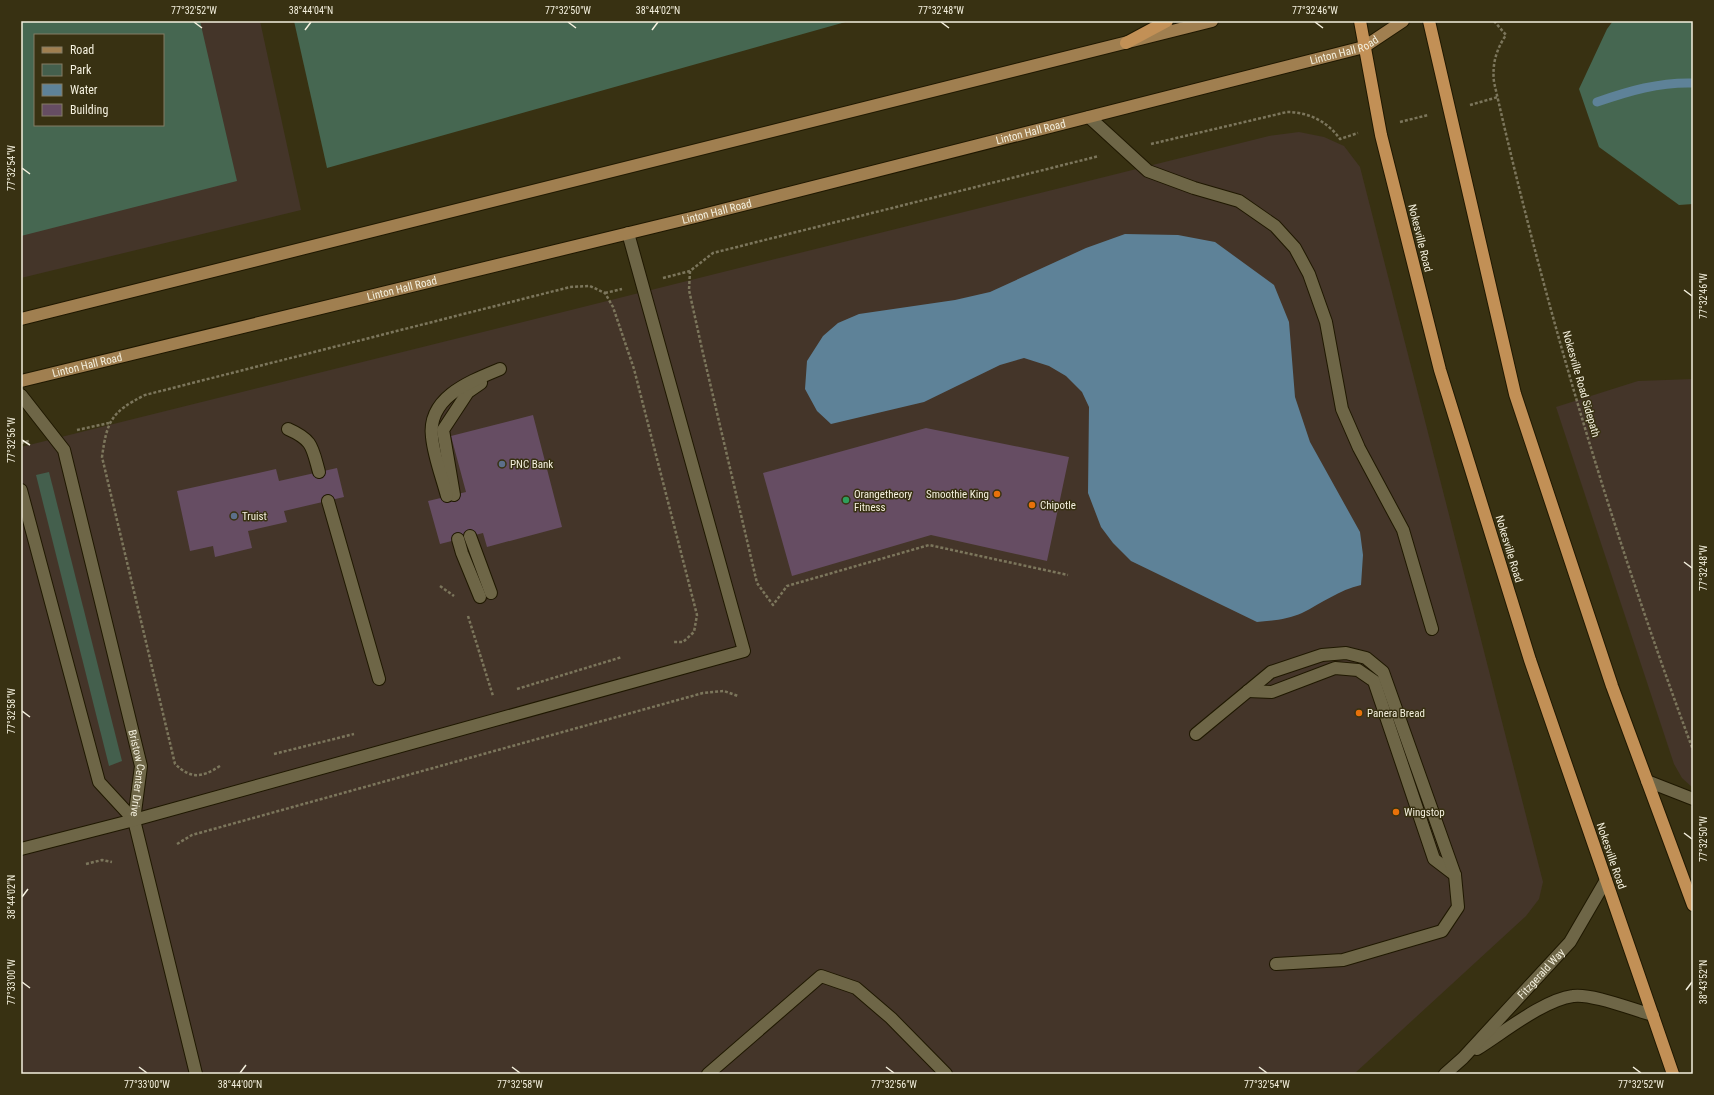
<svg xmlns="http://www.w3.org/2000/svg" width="1714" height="1095" viewBox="0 0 1714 1095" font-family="'Roboto Condensed',sans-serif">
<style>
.commercial{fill:#443529;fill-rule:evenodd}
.green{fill:#445f4d}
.forest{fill:#466751;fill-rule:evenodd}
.water{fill:#5e8298}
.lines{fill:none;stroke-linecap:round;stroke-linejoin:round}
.stream{stroke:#5e8298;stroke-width:9}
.building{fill:#664d63}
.lane-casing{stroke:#1f1800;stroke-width:14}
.street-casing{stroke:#1f1800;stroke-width:14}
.secondary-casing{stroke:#1f1800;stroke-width:14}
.primary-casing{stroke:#1f1800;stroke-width:14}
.highway-casing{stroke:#1f1800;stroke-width:14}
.path{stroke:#7c765c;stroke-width:2.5;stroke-dasharray:3 2;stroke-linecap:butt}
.lane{stroke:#6e6647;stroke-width:12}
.street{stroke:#6e6647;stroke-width:12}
.secondary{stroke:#6e6647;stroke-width:12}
.primary{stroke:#a07f50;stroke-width:12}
.highway{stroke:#c29056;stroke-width:12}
.ticks{fill:none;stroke:#f4f0de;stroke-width:1.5}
.service-dot{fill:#5c6f8a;stroke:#383112;stroke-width:1.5}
.food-dot{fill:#e8710a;stroke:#383112;stroke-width:1.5}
.leisure-dot{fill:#2e9e5b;stroke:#383112;stroke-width:1.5}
.labels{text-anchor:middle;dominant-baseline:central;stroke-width:3;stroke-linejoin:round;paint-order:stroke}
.street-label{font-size:11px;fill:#f4f0de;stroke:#383112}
.poi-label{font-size:11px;fill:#f4f0de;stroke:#383112;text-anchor:start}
.neatline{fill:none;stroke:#f4f0de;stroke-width:1.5}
.ticks-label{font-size:10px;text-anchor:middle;fill:#f4f0de}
</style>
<rect width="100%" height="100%" fill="#383112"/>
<!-- commercial -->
<g class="commercial">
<path d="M 21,21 L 260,21 L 301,210 L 21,278 ZM 35,35 L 163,35 L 163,125 L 35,125 Z"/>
<polygon points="1299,132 1324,137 1344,146 1360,167 1543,882 1539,899 1526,916 1354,1074 21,1074 21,447 1269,136"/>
<polygon points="1693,379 1693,788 1682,778 1674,764 1556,407 1638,381"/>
</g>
<!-- green -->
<polygon class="green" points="49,472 122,761 109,766 36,475"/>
<!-- forest -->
<g class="forest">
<path d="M 21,21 L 200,21 L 237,181 L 21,236 ZM 35,35 L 163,35 L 163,125 L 35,125 Z"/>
<polygon points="294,21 849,21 327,168"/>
<polygon points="1613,21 1693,21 1693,204 1679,205 1599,147 1579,89 1607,29"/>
</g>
<!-- water -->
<path class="water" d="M 1125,234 L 1178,235 L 1215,242 L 1274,285 L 1289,322 L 1295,397 L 1310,442 L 1360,532 L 1363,555 L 1361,585 C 1339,590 1322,603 1302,613 C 1289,619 1271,621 1257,622 L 1131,561 L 1113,543 L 1101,527 L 1088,493 L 1089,407 L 1082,392 L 1066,376 L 1049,366 L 1024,358 L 1000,365 L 924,402 L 831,424 L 817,411 L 805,389 L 807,361 L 823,336 L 838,323 L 859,314 L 955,300 L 990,292 L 1086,248 Z"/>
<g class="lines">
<!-- stream -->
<path class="stream" d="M 1597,102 C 1629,91 1659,82 1693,83"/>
</g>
<!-- building -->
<g class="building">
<polygon points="533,415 562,527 487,547 483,533 440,544 428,501 466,492 451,436"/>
<polygon points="926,428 1069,457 1047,561 931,535 792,576 763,473"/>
<polygon points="337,468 344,497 284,511 287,522 248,531 252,548 215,557 213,546 190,551 177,491 276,469 279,481"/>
</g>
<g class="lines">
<defs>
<g id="lane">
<polyline points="1089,117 1148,171 1194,188 1239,201 1275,226 1295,248 1309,274 1326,322 1342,409 1359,448 1403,530 1432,629"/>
<path id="s1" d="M 21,395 L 64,450 L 141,766 L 134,820 L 196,1074"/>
<path d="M 288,429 C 313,440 312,447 319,472"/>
<polyline points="21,490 99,782 134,820"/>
<polyline points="454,495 443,430 468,392 481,383"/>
<path d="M 447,496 C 442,477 434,457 432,437 C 427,397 471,381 500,369"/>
<polyline points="328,501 379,679"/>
<polyline points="470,536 491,593"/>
<polyline points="458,539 462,553 480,597"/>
<polyline points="1248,691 1272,692 1335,668 1358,670 1374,681 1434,859 1455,875"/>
<polyline points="1196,734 1271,672 1322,655 1346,653 1366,658 1383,672 1455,875 1458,907 1442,931 1343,960 1276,964"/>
<polyline points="21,849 134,820 744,651 628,233"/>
<polyline points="708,1074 821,976 856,988 891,1018 946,1074"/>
</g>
<polyline id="street" points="1647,781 1693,799"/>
<g id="secondary">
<path d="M 1477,1049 C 1503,1033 1543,1000 1573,996 C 1591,993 1634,1010 1653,1015"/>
<path id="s2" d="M 1445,1074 L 1463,1058 L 1570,942 L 1606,880"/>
</g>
<g id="primary">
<polyline points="21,319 1212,21"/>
<path id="s3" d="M 21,381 L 699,216 L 1364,47 L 1403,21"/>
</g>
<g id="highway">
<polyline points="1360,21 1381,135 1440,370 1530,660 1673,1074"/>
<polyline points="1429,21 1515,394 1612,686 1693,905"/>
<polyline points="1126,43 1167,21"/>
</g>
</defs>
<!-- lane casing -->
<use href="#lane" class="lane-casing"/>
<!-- street casing -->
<use href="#street" class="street-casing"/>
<!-- secondary casing -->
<use href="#secondary" class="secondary-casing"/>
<!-- primary casing -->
<use href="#primary" class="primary-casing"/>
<!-- highway casing -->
<use href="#highway" class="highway-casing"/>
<!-- path -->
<g class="path">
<path d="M 1494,21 L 1506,35 C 1496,50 1492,64 1494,82 C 1545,308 1612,532 1693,750"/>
<polyline points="1470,105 1498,97"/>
<polyline points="1400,122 1428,115"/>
<path d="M 1151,144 L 1287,112 C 1308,112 1327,121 1340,139 L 1358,133"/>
<polyline points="690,271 689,290 702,349 757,583 773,605 787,586 929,545 1068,575"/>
<polyline points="663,278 690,271 713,253 1099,156"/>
<polyline points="605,293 622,289"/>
<polyline points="77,430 109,423"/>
<polyline points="21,443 29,441"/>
<polyline points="440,586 454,596"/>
<polyline points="468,616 493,696"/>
<polyline points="517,689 622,657"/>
<polyline points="274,754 354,734"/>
<path d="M 220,766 C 201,778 191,779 175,764 L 102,457 C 107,421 111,412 145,395 L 570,287 L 590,286 L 605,293 L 613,307 L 634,369 L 697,615 L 694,632 L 683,642 L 673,642"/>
<polyline points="177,844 192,835 703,693 724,691 738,696"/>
<polyline points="86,864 102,860 112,862"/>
</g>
<!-- lane -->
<use href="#lane" class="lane"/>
<!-- street -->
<use href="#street" class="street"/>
<!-- secondary -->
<use href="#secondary" class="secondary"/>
<!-- primary -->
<use href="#primary" class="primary"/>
<!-- highway -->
<use href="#highway" class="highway"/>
</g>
<!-- ticks -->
<path class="ticks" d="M 194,22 L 202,28M 568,22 L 576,28M 941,22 L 949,28M 1315,22 L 1323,28M 305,30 L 311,22M 652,30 L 658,22M 22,168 L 30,174M 1684,290 L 1692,296M 22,440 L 30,445M 1684,562 L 1692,568M 22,711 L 30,717M 1684,833 L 1692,839M 22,897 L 28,889M 22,982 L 30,988M 1686,990 L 1692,982M 139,1067 L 147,1073M 512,1067 L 520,1073M 886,1067 L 894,1073M 1259,1067 L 1267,1073M 1633,1067 L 1641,1073M 240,1073 L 246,1065"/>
<!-- markers -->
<g class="service-dot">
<circle cx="502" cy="464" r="4"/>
<circle cx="234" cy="516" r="4"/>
</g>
<g class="food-dot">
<circle cx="997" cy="494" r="4"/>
<circle cx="1032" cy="505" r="4"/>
<circle cx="1359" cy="713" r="4"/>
<circle cx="1396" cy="812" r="4"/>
</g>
<circle class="leisure-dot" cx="846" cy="500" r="4"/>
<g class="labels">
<!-- street labels -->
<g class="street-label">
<text stroke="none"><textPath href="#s3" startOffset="1364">Linton Hall Road</textPath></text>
<text stroke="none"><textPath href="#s3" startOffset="1040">Linton Hall Road</textPath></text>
<text stroke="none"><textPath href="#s3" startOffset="716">Linton Hall Road</textPath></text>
<text transform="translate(1420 238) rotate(76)">Nokesville Road</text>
<text stroke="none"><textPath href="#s3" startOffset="392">Linton Hall Road</textPath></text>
<text stroke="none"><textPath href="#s3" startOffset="68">Linton Hall Road</textPath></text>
<text transform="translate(1581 384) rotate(74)">Nokesville Road Sidepath</text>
<text transform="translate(1509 549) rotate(73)">Nokesville Road</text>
<text stroke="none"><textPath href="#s1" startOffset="402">Bristow Center Drive</textPath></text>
<text transform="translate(1611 856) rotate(71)">Nokesville Road</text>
<text stroke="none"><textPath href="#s2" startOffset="139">Fitzgerald Way</textPath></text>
</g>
<!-- poi labels -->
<g class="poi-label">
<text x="510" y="464">PNC Bank</text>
<text x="854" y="494">Orangetheory<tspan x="854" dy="13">Fitness</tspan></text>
<text x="989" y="494" text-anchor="end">Smoothie King</text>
<text x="1040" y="505">Chipotle</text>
<text x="242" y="516">Truist</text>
<text x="1367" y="713">Panera Bread</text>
<text x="1404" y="812">Wingstop</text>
</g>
</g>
<!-- border -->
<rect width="1714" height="1095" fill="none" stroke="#383112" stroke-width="44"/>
<!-- legend -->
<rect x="34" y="34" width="130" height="92" fill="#383112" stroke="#837d64"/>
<rect x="42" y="47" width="20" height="6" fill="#a07f50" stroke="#837d64"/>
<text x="70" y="54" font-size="12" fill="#f4f0de">Road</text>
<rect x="42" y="64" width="20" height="12" fill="#445f4d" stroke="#837d64"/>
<text x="70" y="74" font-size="12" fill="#f4f0de">Park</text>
<rect x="42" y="84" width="20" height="12" fill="#5e8298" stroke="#837d64"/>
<text x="70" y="94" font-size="12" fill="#f4f0de">Water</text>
<rect x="42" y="104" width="20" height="12" fill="#664d63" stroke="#837d64"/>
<text x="70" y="114" font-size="12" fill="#f4f0de">Building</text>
<rect x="22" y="22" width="1670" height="1051" class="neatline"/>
<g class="ticks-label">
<text x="194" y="14">77°32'52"W</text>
<text x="311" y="14">38°44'04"N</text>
<text x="568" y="14">77°32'50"W</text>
<text x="658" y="14">38°44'02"N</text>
<text x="941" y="14">77°32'48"W</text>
<text x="1315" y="14">77°32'46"W</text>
<text transform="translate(11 168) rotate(-90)" y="4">77°32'54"W</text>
<text transform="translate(1703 296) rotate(-90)" y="4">77°32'46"W</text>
<text transform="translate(11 440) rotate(-90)" y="4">77°32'56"W</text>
<text transform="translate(1703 568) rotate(-90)" y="4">77°32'48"W</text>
<text transform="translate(11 711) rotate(-90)" y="4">77°32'58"W</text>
<text transform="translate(1703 839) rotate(-90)" y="4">77°32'50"W</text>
<text transform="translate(11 897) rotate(-90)" y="4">38°44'02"N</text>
<text transform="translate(11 982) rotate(-90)" y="4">77°33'00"W</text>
<text transform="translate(1703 982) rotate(-90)" y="4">38°43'52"N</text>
<text x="147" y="1088">77°33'00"W</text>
<text x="240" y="1088">38°44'00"N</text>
<text x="520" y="1088">77°32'58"W</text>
<text x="894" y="1088">77°32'56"W</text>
<text x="1267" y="1088">77°32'54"W</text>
<text x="1641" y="1088">77°32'52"W</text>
</g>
</svg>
